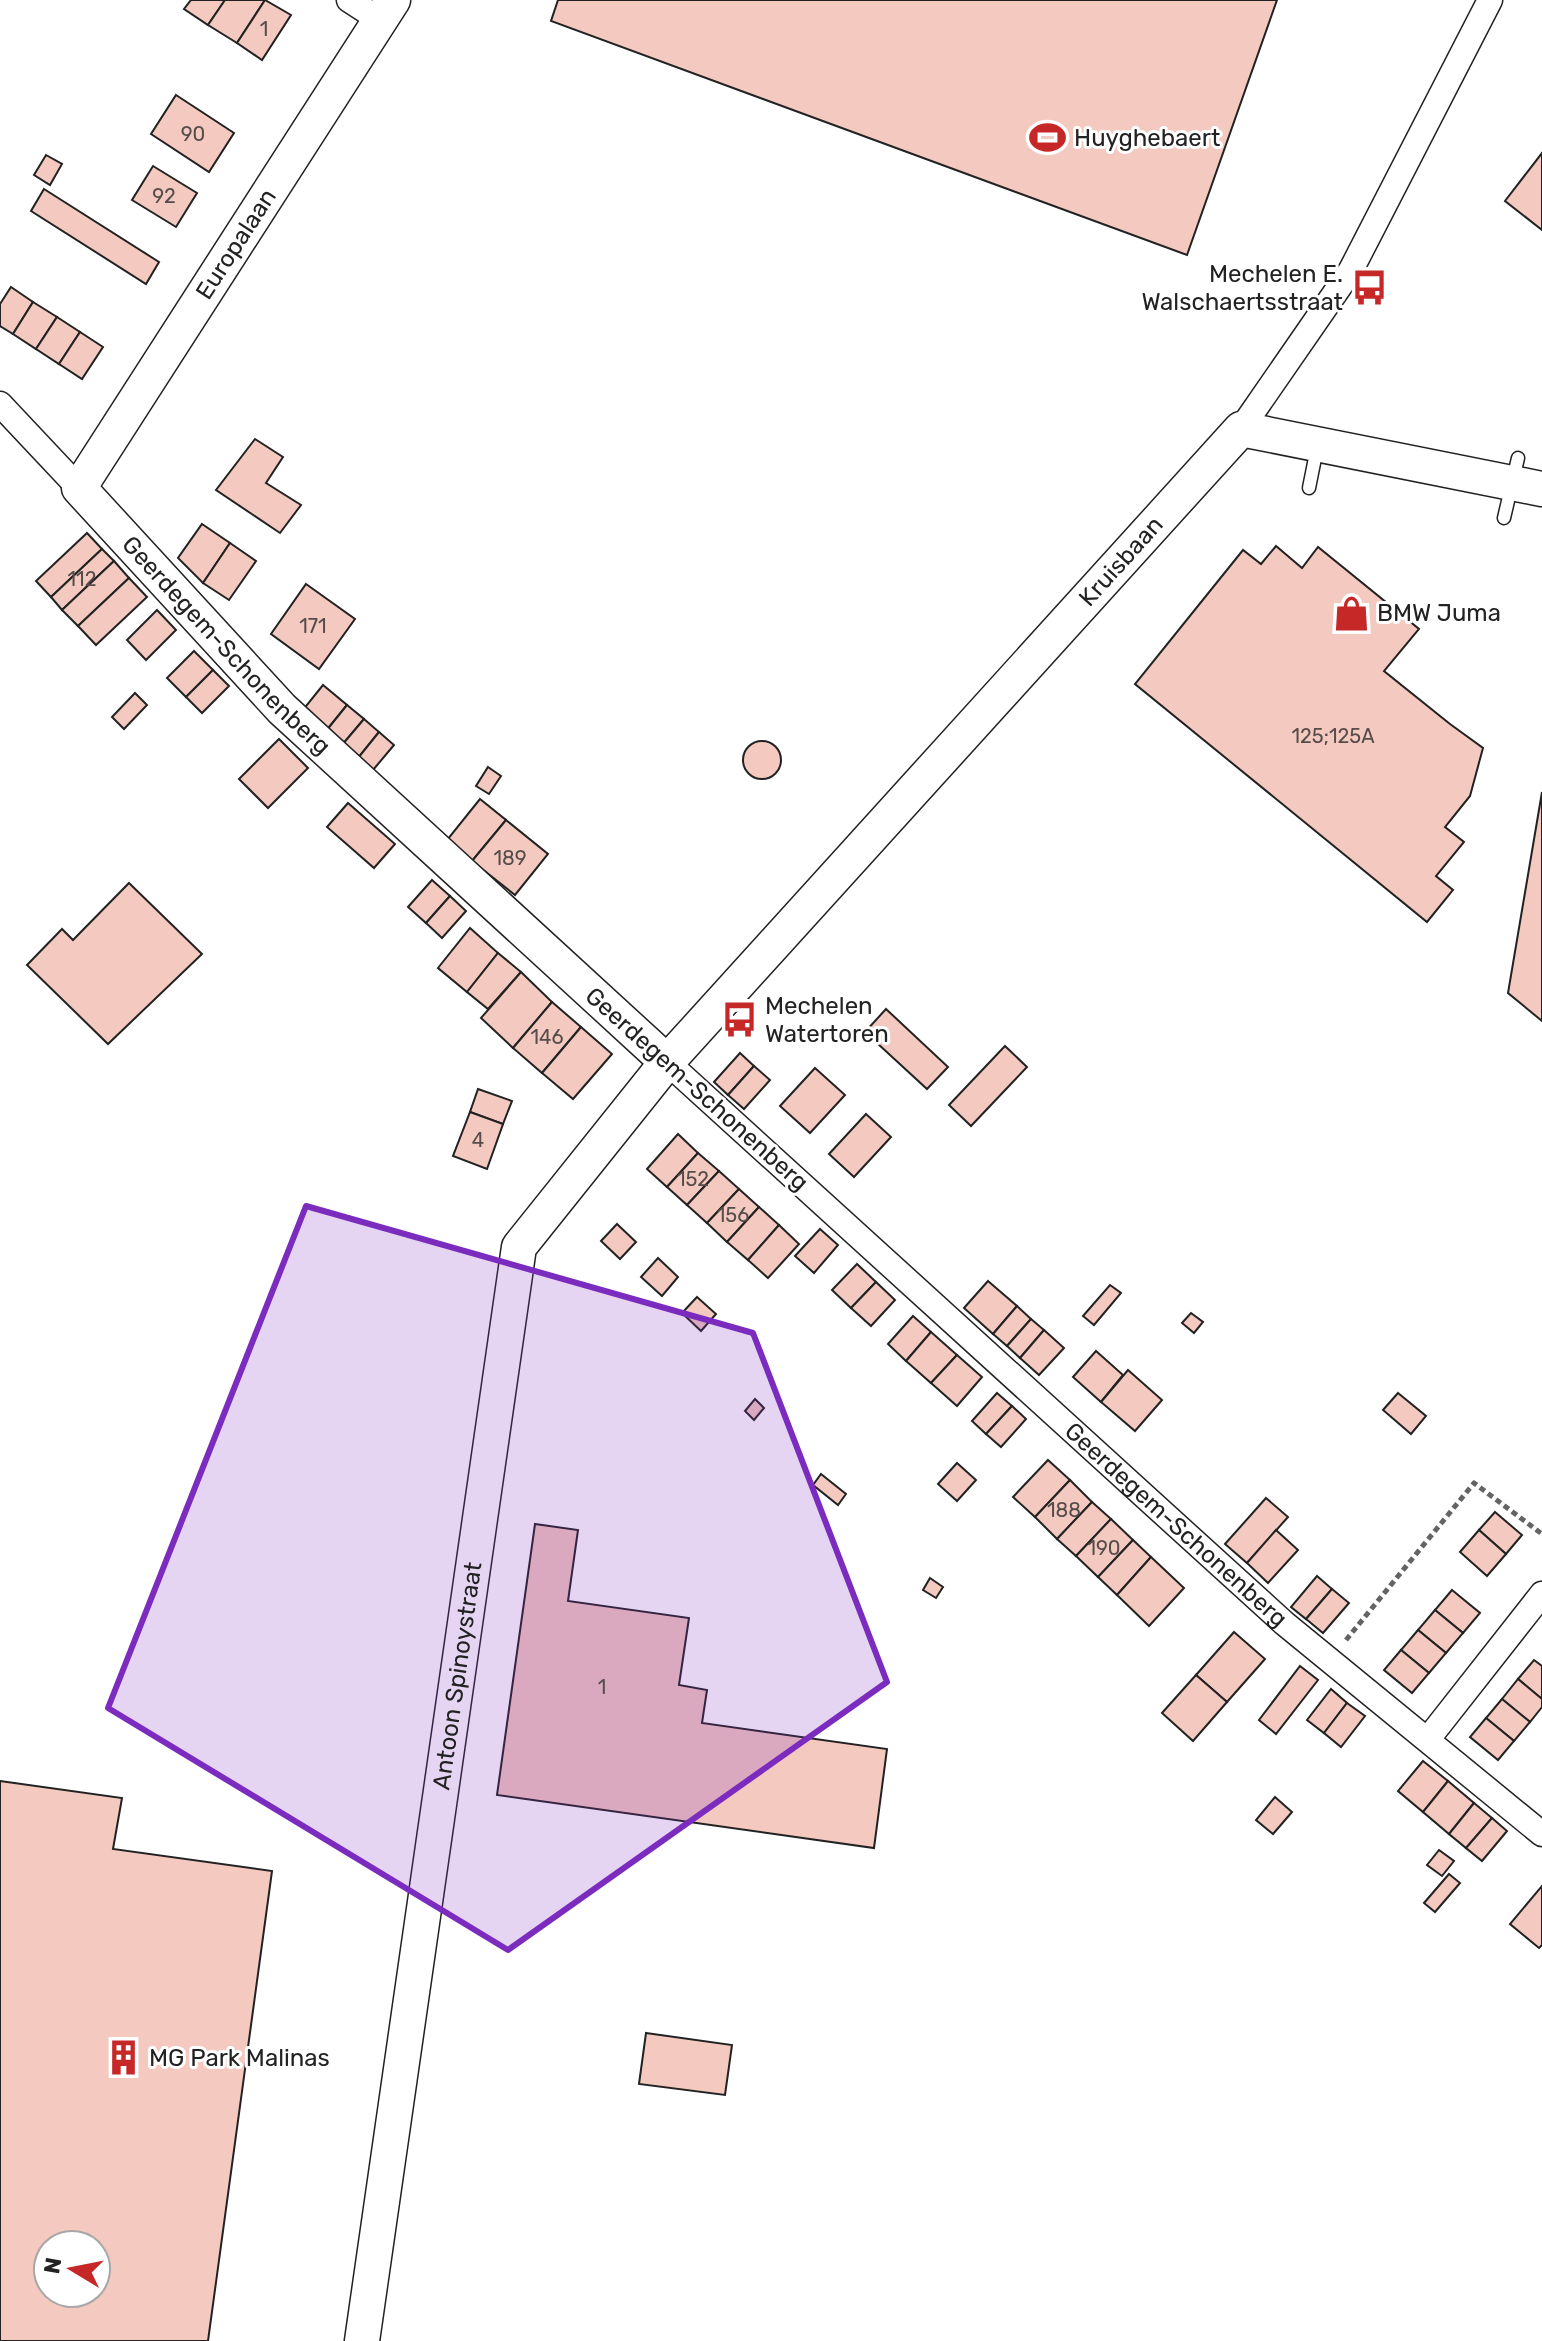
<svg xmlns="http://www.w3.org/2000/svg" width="1542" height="2341" viewBox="0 0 1542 2341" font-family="Rubik,sans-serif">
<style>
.building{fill:#f3c9c0;stroke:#222;stroke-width:2;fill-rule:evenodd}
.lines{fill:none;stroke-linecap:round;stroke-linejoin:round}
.lane-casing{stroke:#222;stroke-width:15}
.street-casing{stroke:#222;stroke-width:27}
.secondary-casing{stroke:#222;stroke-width:37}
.path{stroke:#646464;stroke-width:5;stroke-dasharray:6 4;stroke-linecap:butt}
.lane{stroke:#fff;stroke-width:12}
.street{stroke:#fff;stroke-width:24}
.secondary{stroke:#fff;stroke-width:34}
.marked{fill:#7b2cbf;fill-opacity:0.2;stroke:#7b2cbf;stroke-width:6;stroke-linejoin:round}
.labels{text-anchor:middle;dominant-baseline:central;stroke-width:6;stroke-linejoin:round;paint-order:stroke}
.number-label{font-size:20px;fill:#564c4a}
.poi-label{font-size:24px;fill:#222;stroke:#fff;text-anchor:start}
.street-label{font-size:24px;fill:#222;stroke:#fff}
</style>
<rect width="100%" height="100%" fill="#fff"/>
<!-- building -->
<g class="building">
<polygon points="191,0 225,0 208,25 184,9"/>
<polygon points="225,0 265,0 237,43 208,25"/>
<polygon points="265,0 291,15 262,60 237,43"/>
<polygon points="558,0 1277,0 1187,255 551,21"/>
<polygon points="176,95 234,133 209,172 151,134"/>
<polygon points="1542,153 1542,230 1505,201"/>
<polygon points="46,155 62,164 50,185 34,175"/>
<polygon points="153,166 197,193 176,227 132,200"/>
<polygon points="44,189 159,262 146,284 31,211"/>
<polygon points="11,287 33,302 13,334 0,326 0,304"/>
<polygon points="33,302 57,317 36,349 13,334"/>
<polygon points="57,317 80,332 59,364 36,349"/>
<polygon points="80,332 103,347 82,379 59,364"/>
<polygon points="255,439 283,457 266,483 301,505 280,533 216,490"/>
<polygon points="202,524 230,543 203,583 178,558"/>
<polygon points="87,533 102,549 51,597 36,581"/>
<polygon points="230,543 256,561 229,600 203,583"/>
<polygon points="1276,546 1302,568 1318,547 1419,629 1384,671 1450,724 1483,748 1470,796 1445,827 1464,842 1436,876 1453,890 1427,922 1135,684 1243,550 1261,564"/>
<polygon points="102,549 114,561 62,610 51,597"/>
<polygon points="114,561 129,578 78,626 62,610"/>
<polygon points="129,578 147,597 96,645 78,626"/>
<polygon points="306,584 355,619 319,669 271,634"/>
<polygon points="157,610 176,630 146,660 127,640"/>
<polygon points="194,651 213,670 186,697 167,678"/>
<polygon points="213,670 229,686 202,713 186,697"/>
<polygon points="323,685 347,705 326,731 302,711"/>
<polygon points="135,693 147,705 124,729 112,717"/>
<polygon points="347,705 364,719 342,745 326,731"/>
<polygon points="364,719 379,732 358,758 342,745"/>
<polygon points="379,732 394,745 373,770 358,758"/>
<polygon points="279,739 308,768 268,808 239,779"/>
<circle cx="762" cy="760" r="19"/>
<polygon points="488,767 501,776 489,794 476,786"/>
<polygon points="1542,792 1542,1021 1508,993"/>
<polygon points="480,799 506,820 472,861 447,840"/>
<polygon points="348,803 395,844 374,868 327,827"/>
<polygon points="506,820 548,854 515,895 472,861"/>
<polygon points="432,880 450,896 426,923 408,907"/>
<polygon points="129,883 202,954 108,1044 27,965 62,929 73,940"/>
<polygon points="450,896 466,911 442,938 426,923"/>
<polygon points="470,928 498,953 467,992 438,968"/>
<polygon points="498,953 521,972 488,1009 467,992"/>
<polygon points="521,972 552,1002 513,1048 481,1018"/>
<polygon points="552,1002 581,1027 542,1073 513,1048"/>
<polygon points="886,1009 948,1067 927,1089 865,1032"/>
<polygon points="581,1027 612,1054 573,1099 542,1073"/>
<polygon points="1005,1046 1027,1067 971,1126 949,1105"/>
<polygon points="740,1053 754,1066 728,1095 714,1082"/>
<polygon points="754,1066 770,1080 744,1109 728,1095"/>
<polygon points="815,1068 845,1095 810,1133 780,1106"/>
<polygon points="478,1089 512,1101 503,1124 470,1112"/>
<polygon points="470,1112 503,1124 487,1169 453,1156"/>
<polygon points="866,1114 891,1137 854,1177 829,1154"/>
<polygon points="678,1134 698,1153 667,1187 647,1169"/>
<polygon points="698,1153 719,1171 687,1205 667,1187"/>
<polygon points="719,1171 739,1189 707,1223 687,1205"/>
<polygon points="739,1189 759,1207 727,1242 707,1223"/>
<polygon points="759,1207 779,1225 748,1260 727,1242"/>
<polygon points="617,1224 636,1242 620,1259 601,1241"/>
<polygon points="779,1225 799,1244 768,1278 748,1260"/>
<polygon points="820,1229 838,1245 814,1273 795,1256"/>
<polygon points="658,1258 678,1277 662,1296 641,1277"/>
<polygon points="857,1264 876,1282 851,1308 832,1290"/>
<polygon points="988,1281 1017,1306 993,1334 964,1308"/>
<polygon points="876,1282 895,1300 871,1326 851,1308"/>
<polygon points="1110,1285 1121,1293 1094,1325 1083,1316"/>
<polygon points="697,1297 716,1314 701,1331 682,1313"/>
<polygon points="1017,1306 1031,1319 1007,1346 993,1334"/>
<polygon points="1191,1313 1203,1322 1194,1333 1182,1323"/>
<polygon points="913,1316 931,1332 906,1361 888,1344"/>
<polygon points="1031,1319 1044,1330 1020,1358 1007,1346"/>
<polygon points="1044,1330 1064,1348 1039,1375 1020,1358"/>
<polygon points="931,1332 957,1355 931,1383 906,1361"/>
<polygon points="1096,1351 1123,1375 1101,1402 1073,1377"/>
<polygon points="957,1355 982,1377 957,1406 931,1383"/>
<polygon points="1128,1370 1162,1400 1135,1431 1101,1402"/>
<polygon points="997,1393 1012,1406 986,1434 972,1421"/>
<polygon points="1398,1393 1426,1416 1411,1434 1383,1410"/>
<polygon points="755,1399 764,1408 754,1420 745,1411"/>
<polygon points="1012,1406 1026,1419 1001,1447 986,1434"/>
<polygon points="1048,1460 1070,1480 1035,1517 1013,1497"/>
<polygon points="957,1463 976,1480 957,1501 938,1484"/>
<polygon points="821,1474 846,1494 838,1505 813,1485"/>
<polygon points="1070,1480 1092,1502 1057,1539 1035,1517"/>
<polygon points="1266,1498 1288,1517 1247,1563 1225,1544"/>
<polygon points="1092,1502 1111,1519 1076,1556 1057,1539"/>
<polygon points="1495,1512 1522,1535 1506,1554 1479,1530"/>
<polygon points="1111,1519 1133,1540 1098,1577 1076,1556"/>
<polygon points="535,1524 578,1530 568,1601 689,1618 679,1685 707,1690 702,1723 887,1749 874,1848 497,1795"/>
<polygon points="1276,1530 1298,1550 1268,1583 1247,1563"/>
<polygon points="1479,1530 1506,1554 1487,1576 1460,1552"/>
<polygon points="1133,1540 1151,1557 1117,1595 1098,1577"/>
<polygon points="1151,1557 1184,1588 1149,1626 1117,1595"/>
<polygon points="1317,1576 1332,1589 1306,1619 1291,1607"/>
<polygon points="930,1578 943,1587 936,1598 923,1590"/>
<polygon points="1332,1589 1349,1603 1323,1633 1306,1619"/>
<polygon points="1452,1590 1480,1613 1463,1633 1435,1610"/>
<polygon points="1435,1610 1463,1633 1446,1653 1418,1630"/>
<polygon points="1418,1630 1446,1653 1429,1673 1401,1650"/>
<polygon points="1234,1632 1265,1659 1227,1702 1196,1675"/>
<polygon points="1401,1650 1429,1673 1412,1693 1384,1670"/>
<polygon points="1534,1660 1542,1666 1542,1699 1518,1679"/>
<polygon points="1300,1666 1318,1680 1276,1734 1259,1720"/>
<polygon points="1196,1675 1227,1702 1193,1741 1162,1713"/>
<polygon points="1518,1679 1542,1699 1542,1707 1530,1722 1502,1699"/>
<polygon points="1331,1689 1347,1703 1324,1733 1307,1720"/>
<polygon points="1502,1699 1530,1722 1514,1741 1486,1718"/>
<polygon points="1347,1703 1365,1716 1341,1747 1324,1733"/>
<polygon points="1486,1718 1514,1741 1498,1760 1470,1737"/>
<polygon points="1423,1761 1448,1781 1423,1812 1398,1791"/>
<path d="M 0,1781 L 122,1798 L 113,1849 L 272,1871 L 208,2341 L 0,2341 ZM 48,2245 L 96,2245 L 96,2293 L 48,2293 Z"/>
<polygon points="1448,1781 1474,1803 1449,1834 1423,1812"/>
<polygon points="1275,1797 1292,1812 1273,1834 1256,1820"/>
<polygon points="1474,1803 1492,1818 1466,1848 1449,1834"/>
<polygon points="1492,1818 1507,1831 1482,1861 1466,1848"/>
<polygon points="1439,1850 1454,1861 1442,1876 1427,1865"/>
<polygon points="1449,1874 1460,1883 1435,1912 1424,1903"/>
<polygon points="1542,1886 1542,1945 1539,1948 1510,1924"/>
<polygon points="646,2033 732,2045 725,2095 639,2084"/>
</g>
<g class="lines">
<defs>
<g id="lane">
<polyline points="1309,488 1317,448"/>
<polyline points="1504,518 1518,458"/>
</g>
<g id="street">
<polyline points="349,0 380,20"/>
<polyline points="0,404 79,488"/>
<polyline points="1241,429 1351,270 1490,0"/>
<path id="s1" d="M 667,1062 L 1284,1623 L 1542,1834"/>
<polyline points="1428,1739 1542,1594"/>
</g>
<g id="secondary">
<path id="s2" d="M 393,0 L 79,488 L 282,709 L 667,1062"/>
<path id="s3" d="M 362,2341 L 519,1247 L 667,1062 L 1241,429 L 1542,489"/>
</g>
</defs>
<!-- lane casing -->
<use href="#lane" class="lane-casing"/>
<!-- street casing -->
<use href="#street" class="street-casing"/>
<!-- secondary casing -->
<use href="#secondary" class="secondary-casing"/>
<!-- path -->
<polyline class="path" points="1346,1640 1474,1483 1542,1534"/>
<!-- lane -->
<use href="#lane" class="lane"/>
<!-- street -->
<use href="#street" class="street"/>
<!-- secondary -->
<use href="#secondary" class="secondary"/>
</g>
<!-- marked area -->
<path class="marked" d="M 306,1206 L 753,1333 L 887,1682 L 508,1950 L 108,1708 Z"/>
<!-- icons -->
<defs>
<symbol id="stadium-bare" viewBox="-9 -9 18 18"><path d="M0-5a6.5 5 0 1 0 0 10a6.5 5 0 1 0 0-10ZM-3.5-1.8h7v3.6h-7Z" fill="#c62828" stroke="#fff" stroke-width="2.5" paint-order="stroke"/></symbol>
<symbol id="bus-bare" viewBox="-9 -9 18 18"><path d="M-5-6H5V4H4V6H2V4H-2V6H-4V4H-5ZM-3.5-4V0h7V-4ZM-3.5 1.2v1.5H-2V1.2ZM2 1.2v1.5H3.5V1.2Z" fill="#c62828" stroke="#fff" stroke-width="2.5" paint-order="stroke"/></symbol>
<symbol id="shop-bare" viewBox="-9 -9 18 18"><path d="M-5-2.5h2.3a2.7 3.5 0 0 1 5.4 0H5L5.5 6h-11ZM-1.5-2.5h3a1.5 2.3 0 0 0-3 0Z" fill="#c62828" stroke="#fff" stroke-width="2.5" paint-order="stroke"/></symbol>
<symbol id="building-bare" viewBox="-9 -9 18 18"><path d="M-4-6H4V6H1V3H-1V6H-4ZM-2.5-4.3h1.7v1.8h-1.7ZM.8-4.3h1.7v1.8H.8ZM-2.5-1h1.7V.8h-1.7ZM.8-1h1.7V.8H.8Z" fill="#c62828" stroke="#fff" stroke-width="2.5" paint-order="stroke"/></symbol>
</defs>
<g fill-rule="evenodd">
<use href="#stadium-bare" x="1022" y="112" width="51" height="51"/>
<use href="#bus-bare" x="1344" y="262" width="51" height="51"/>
<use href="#shop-bare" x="1326" y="588" width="51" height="51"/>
<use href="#bus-bare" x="714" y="994" width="51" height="51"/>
<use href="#building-bare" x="98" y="2032" width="51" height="51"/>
</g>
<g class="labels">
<!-- number labels -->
<g class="number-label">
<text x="264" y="29">1</text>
<text x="193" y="134">90</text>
<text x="164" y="196">92</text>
<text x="82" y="579">112</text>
<text x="313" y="626">171</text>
<text x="1333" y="736">125;125A</text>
<text x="510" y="858">189</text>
<text x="547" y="1037">146</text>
<text x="478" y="1140">4</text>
<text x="693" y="1179">152</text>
<text x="733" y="1215">156</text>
<text x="1064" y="1510">188</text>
<text x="1104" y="1548">190</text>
<text x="602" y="1687">1</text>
</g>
<!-- poi labels -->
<g class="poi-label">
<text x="1074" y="138">Huyghebaert</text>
<text x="1343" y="274" text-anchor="end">Mechelen E.<tspan x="1343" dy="28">Walschaertsstraat</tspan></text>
<text x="1377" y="613">BMW Juma</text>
<text x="765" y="1006">Mechelen<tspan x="765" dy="28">Watertoren</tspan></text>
<text x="149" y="2058">MG Park Malinas</text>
</g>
<!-- street labels -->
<g class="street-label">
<text transform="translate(236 244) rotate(-57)">Europalaan</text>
<text stroke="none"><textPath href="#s3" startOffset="2018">Kruisbaan</textPath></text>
<text stroke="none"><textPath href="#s2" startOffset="796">Geerdegem-Schonenberg</textPath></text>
<text transform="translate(697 1089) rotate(42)">Geerdegem-Schonenberg</text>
<text stroke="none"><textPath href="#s1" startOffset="688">Geerdegem-Schonenberg</textPath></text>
<text stroke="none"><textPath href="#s3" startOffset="672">Antoon Spinoystraat</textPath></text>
</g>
</g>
<!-- north arrow -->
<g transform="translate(72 2269) rotate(280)"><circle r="38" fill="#ffffff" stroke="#a7a7a7" stroke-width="2"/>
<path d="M0-6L14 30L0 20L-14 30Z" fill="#c62828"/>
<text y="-12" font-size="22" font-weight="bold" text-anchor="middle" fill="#222222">N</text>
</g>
</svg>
